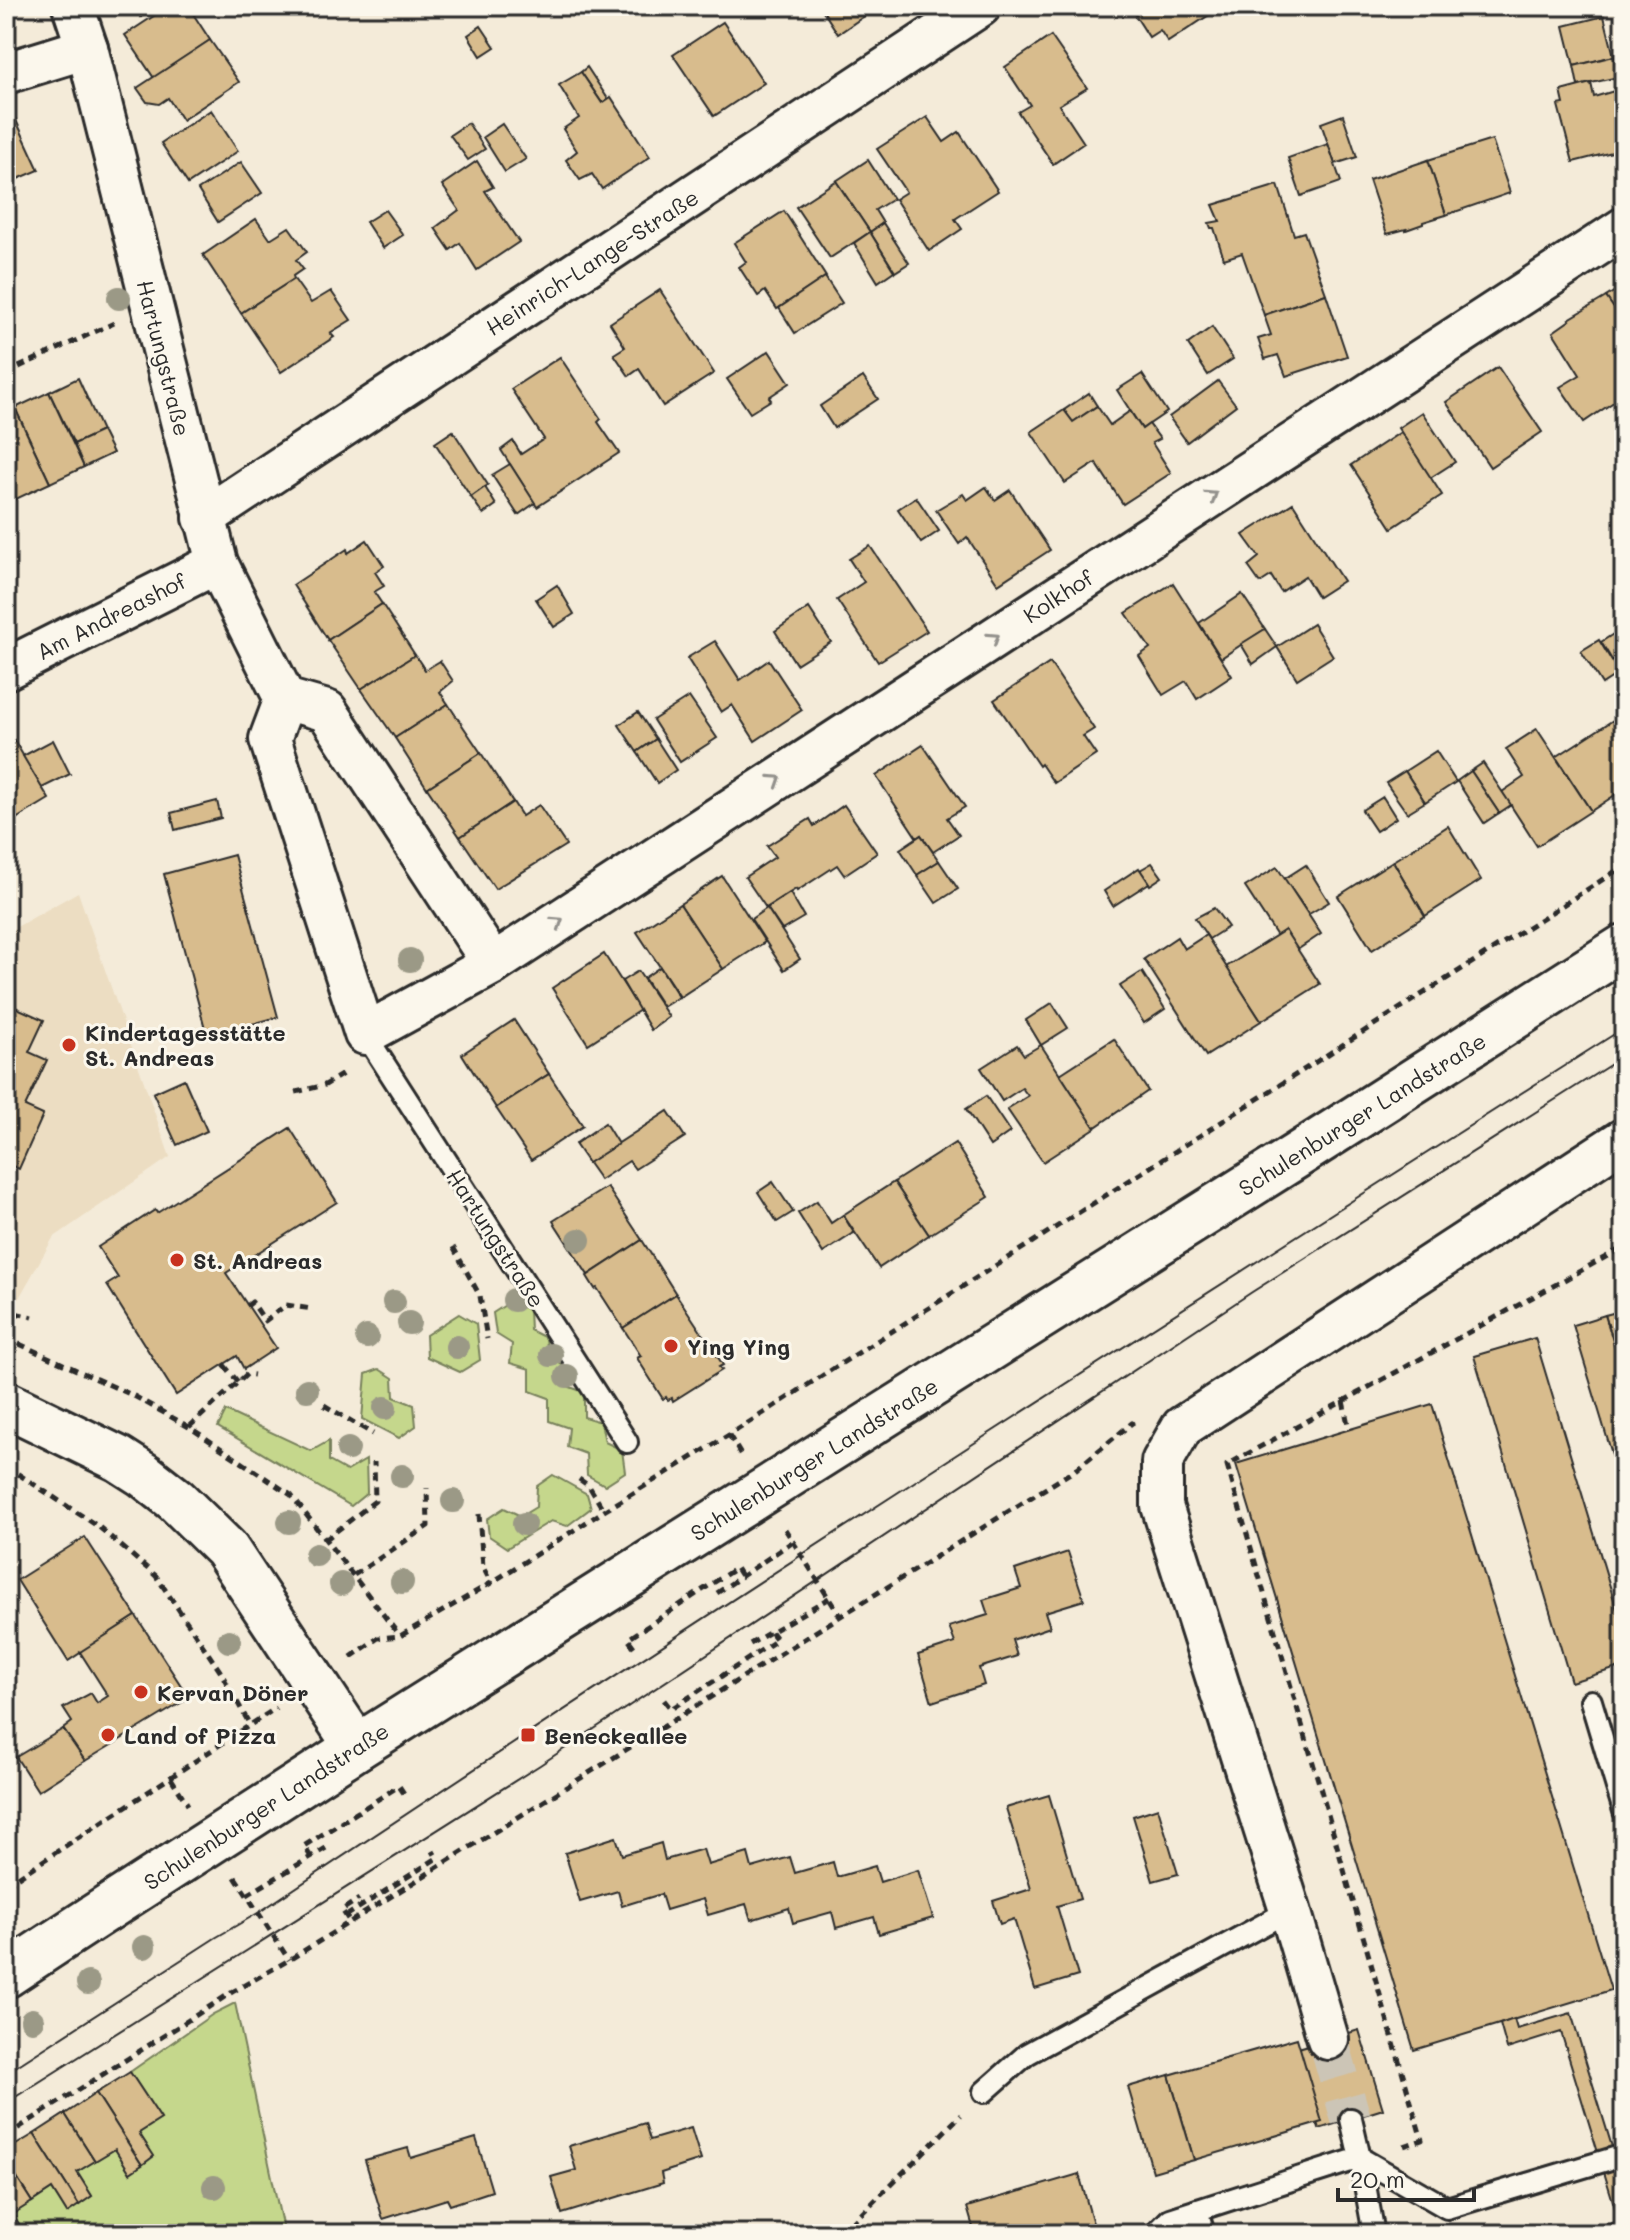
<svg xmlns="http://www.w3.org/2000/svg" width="1630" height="2240" viewBox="0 0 1630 2240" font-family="Mali,sans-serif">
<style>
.built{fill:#ecddc2}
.green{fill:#c5d78c;stroke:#78815c;stroke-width:2}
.building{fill:#d8bc8d;stroke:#2b2b2b;stroke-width:2}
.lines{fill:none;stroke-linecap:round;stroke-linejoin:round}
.street-tunnel{stroke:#ccc5b6;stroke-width:40;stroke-dasharray:40 20;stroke-linecap:butt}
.lane-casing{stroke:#2b2b2b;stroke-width:26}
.street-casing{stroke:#2b2b2b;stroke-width:46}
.secondary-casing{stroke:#2b2b2b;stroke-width:50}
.path{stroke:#2b2b2b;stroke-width:5;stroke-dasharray:8 6;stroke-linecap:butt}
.lane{stroke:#fbf7ec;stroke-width:20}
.street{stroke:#fbf7ec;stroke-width:40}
.secondary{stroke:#fbf7ec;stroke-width:44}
.tram{stroke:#2b2b2b;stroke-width:2}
.tree{fill:#9b9986}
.oneway{stroke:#93918c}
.poi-dot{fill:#c8321e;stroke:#fbf7ec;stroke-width:3}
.labels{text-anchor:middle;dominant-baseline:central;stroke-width:6;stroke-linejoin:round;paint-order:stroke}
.street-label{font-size:22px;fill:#2b2b2b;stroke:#fbf7ec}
.poi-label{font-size:22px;font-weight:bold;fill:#2b2b2b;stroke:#fbf7ec;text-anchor:start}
</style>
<rect width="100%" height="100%" fill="#f4ebd9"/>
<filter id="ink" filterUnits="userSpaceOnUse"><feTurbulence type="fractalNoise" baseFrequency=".0125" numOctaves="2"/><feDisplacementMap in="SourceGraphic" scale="16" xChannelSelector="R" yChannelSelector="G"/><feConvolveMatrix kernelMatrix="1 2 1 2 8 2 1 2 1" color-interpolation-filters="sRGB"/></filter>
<g filter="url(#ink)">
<!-- built -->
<polygon class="built" points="78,892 170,1157 53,1238 10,1314 6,1312 6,933"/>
<!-- green -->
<g class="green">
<polygon points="510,1302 529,1309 530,1330 546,1338 548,1357 564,1366 567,1386 584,1392 584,1417 601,1422 605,1442 622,1450 625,1472 605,1485 587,1475 586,1454 567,1447 569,1428 549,1421 549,1398 530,1391 530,1369 510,1363 512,1344 496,1334 493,1313"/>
<polygon points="459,1314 476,1324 480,1360 460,1372 427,1357 426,1335"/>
<polygon points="379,1369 393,1378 394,1397 414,1405 416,1426 399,1438 362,1419 366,1374"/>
<polygon points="226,1411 311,1451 329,1441 329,1461 347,1471 366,1460 367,1493 351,1506 218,1427"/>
<polygon points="553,1475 587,1494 591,1508 567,1526 551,1521 507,1548 489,1536 487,1519 504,1508 521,1516 536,1507 537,1486"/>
<polygon points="235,2003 284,2234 25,2234 13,2214 52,2189 67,2212 92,2196 77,2172 115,2149 130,2172 153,2156 139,2133 161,2119 130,2072 213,2014"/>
</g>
<!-- building -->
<g class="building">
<polygon points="133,6 156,6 141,17"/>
<polygon points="169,6 188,6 210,40 154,78 125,35"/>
<polygon points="422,6 444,6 434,13 426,11"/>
<polygon points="820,6 879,6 838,34"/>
<polygon points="1144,6 1213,6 1215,11 1168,42 1160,30 1149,37 1135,15 1146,9"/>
<polygon points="1604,16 1614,56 1574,66 1564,26"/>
<polygon points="723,22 764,83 714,116 673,55"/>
<polygon points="481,26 495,47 481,56 468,35"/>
<polygon points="1051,36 1087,88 1059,105 1084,143 1053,164 1018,112 1030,105 1005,67"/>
<polygon points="210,40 239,82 182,120 168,98 159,104 147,102 137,88"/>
<polygon points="1614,56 1618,77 1578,86 1574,66"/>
<polygon points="587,67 608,99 602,103 581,72"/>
<polygon points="581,72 602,103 611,97 650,157 602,189 592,174 580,180 566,160 577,151 563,129 579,118 559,85"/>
<polygon points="1591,83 1594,97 1621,89 1624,99 1624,149 1573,162 1558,105 1564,104 1561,91"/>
<polygon points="211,110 238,151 188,184 161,143"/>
<polygon points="1343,115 1357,157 1335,164 1321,123"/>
<polygon points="14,116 39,170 6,184 6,120"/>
<polygon points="927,117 944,142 959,132 998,191 955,219 962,229 929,251 895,199 906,192 877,149"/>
<polygon points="468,123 485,149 468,160 450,135"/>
<polygon points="502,124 526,159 505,172 483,137"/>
<polygon points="1492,140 1510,193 1446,215 1428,160"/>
<polygon points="1328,144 1341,182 1301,196 1288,158"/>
<polygon points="868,160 893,199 875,210 883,223 870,232 836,181"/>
<polygon points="1428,160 1446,215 1423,222 1423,224 1406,230 1406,229 1387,234 1369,180"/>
<polygon points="477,161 493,187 485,191 519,242 477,270 460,243 450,250 435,228 459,210 442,185"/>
<polygon points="241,162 262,193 218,222 198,190"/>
<polygon points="836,181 870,232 830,258 796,207"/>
<polygon points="1278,185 1294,235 1304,232 1326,294 1264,315 1242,253 1224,259 1214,228 1211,228 1209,223 1220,221 1213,205"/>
<polygon points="385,210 403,235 383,248 366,222"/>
<polygon points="784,211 826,277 777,309 765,291 758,296 739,267 746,262 734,243"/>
<polygon points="256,219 270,239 289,227 307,252 296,260 303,269 293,276 294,279 241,313 203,255"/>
<polygon points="883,223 909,263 895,272 870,232"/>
<polygon points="870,232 894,271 878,282 854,243"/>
<polygon points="825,277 842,303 795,333 779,308"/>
<polygon points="294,279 311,303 331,291 351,320 330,333 334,337 281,372 241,313"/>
<polygon points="1624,285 1624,323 1606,297"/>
<polygon points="660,290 714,373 663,406 639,369 629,376 614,354 625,347 610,323"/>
<polygon points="1326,294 1347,356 1286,376 1278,355 1265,359 1258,339 1271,335 1264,315"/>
<polygon points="1606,297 1624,323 1624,353 1617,358 1624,368 1624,378 1621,380 1624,385 1624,395 1584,422 1560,387 1580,375 1553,332 1570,320 1569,319"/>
<polygon points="1212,327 1233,359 1208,375 1188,344"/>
<polygon points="769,351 790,383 769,397 771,400 750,413 727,379"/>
<polygon points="560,357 601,419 598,422 619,453 537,507 501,450 513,441 521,454 544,439 511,389"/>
<polygon points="1498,367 1542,432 1490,467 1446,402"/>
<polygon points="1142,374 1167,412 1142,429 1117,390"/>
<polygon points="863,377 878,399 834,428 820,406"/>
<polygon points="78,378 102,431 74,444 49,392"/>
<polygon points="1218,381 1236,405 1187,442 1169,417"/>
<polygon points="49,392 84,467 50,483 15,408"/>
<polygon points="1089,393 1097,406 1073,422 1064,410"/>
<polygon points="1097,406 1110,425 1130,411 1142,429 1149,424 1160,439 1152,443 1171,473 1123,504 1096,463 1065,483 1031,432 1064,410 1073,422"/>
<polygon points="15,408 50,483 16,499 6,478 6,412"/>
<polygon points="1422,412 1455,462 1430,478 1398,428"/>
<polygon points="102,431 113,453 84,467 74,444"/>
<polygon points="453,431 488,485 471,497 435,443"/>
<polygon points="1401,432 1442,495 1392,528 1351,465"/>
<polygon points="510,464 535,503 518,515 492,475"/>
<polygon points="6,478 16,499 6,504"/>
<polygon points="485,487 496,505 483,514 471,497"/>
<polygon points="986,487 995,500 1010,490 1050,550 998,584 967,537 959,544 936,510 963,494 967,500"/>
<polygon points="916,497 939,531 921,543 898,509"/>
<polygon points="1293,503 1343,581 1318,597 1305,576 1281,592 1271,576 1260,583 1248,566 1259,557 1243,535"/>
<polygon points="367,540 384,566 375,572 384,586 374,592 382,604 328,640 293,585 347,549 348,553"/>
<polygon points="870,546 927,631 878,662 837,600 864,582 849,559"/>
<polygon points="1173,583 1232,676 1197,699 1186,681 1163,695 1139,656 1150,648 1126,613"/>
<polygon points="557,585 574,614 554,627 536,599"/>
<polygon points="1242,594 1265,629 1221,658 1199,623"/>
<polygon points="382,604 415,655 361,689 328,640"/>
<polygon points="809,608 831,642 796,664 775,631"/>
<polygon points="1313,624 1333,656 1297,679 1277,647"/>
<polygon points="1624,627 1624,671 1620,673 1601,642"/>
<polygon points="1265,629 1277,647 1253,664 1241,644"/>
<polygon points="1599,640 1619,673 1602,684 1581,651"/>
<polygon points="715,641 740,680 769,660 802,710 755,741 732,705 721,712 687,658"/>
<polygon points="415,655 425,670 440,661 453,681 440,692 448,704 395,738 361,689"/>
<polygon points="1050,663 1094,729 1083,736 1096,755 1054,783 1041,764 1039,766 994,700"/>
<polygon points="689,697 717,738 680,762 653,720"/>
<polygon points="448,704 481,753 427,788 395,738"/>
<polygon points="638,712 656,739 637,752 619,725"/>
<polygon points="1615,719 1624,733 1624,789 1591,811 1556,757"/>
<polygon points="1537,729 1591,811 1537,846 1502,792 1524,777 1506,749"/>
<polygon points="656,739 676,770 657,783 637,752"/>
<polygon points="14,740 49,799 6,825 6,745"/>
<polygon points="53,740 70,774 42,788 23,756"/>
<polygon points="923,745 965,807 947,818 959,835 933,852 921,835 917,838 876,776"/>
<polygon points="1436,751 1456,782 1425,802 1405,771"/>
<polygon points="481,753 513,802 460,837 427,788"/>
<polygon points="1483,763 1511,805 1499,813 1471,771"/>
<polygon points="1405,771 1425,802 1407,813 1386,783"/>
<polygon points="1471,771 1499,813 1484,823 1457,781"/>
<polygon points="1383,797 1396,818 1376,831 1362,810"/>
<polygon points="217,801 221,818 175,830 171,813"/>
<polygon points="513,802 522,816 539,805 566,845 495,889 460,837"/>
<polygon points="844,805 877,853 844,875 837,865 797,891 796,889 766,908 745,877 775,857 767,846 810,819 814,826"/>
<polygon points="1448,826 1481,880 1425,916 1393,861"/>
<polygon points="921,835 939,861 917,875 900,849"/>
<polygon points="234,855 278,1017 207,1036 164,874"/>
<polygon points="939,861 958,889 936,903 917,875"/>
<polygon points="1393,861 1425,916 1372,950 1338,896"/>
<polygon points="1152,863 1162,877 1150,885 1140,870"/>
<polygon points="1306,865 1329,902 1309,914 1284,879"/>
<polygon points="1277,867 1321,934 1297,950 1285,930 1277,936 1245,887"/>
<polygon points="1139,868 1149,883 1113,906 1104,891"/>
<polygon points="722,876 765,942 723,969 680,904"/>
<polygon points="790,893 804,917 782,930 767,908"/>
<polygon points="680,904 723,969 680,997 637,932"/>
<polygon points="767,908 800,959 784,970 751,919"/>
<polygon points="1214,908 1228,927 1209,939 1195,918"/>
<polygon points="1285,930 1320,984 1261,1021 1226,967"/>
<polygon points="1206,935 1261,1021 1206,1056 1144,959 1177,937 1184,949"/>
<polygon points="604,954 640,1010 588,1044 552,988"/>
<polygon points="660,967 679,997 663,1007 644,978"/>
<polygon points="638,971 669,1017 651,1030 622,981"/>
<polygon points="1142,972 1165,1009 1144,1023 1120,986"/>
<polygon points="6,1003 44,1020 29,1052 47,1060 25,1107 43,1115 19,1169 6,1163"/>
<polygon points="1052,1003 1068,1028 1041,1045 1026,1020"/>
<polygon points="514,1020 549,1074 496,1108 462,1054"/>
<polygon points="1114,1039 1148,1091 1094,1128 1060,1074"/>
<polygon points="1017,1045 1024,1055 1041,1045 1095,1128 1043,1162 1007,1109 1028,1096 1022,1088 1002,1101 981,1068"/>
<polygon points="549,1074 583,1126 531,1160 496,1108"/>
<polygon points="184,1079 207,1131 177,1145 153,1093"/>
<polygon points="986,1096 1010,1132 990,1146 966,1109"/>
<polygon points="668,1111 685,1137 635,1169 629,1161 600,1180 588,1163"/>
<polygon points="605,1123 618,1144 588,1163 575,1144"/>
<polygon points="290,1128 337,1202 226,1273 276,1348 244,1369 237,1356 176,1395 107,1285 118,1278 98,1247 155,1210 157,1213"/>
<polygon points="955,1143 989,1197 929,1235 894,1182"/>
<polygon points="773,1182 793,1212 777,1222 758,1192"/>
<polygon points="894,1182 929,1235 879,1268 843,1215"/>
<polygon points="607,1187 642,1240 588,1275 553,1221"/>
<polygon points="817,1201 831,1223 843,1215 854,1233 823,1253 798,1213"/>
<polygon points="642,1240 676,1294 623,1328 597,1288 595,1289 587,1276"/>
<polygon points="676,1294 723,1365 719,1367 722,1370 673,1401 672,1398 668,1400 666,1397 663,1399 637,1358 641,1356 623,1328"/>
<polygon points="1624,1310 1624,1377 1605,1315"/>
<polygon points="1605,1315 1624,1377 1624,1494 1573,1325"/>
<polygon points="1535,1338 1624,1633 1624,1666 1571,1682 1474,1356"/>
<polygon points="1432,1404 1611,1990 1414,2050 1236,1464"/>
<polygon points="85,1537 136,1616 68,1661 17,1580"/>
<polygon points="1068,1552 1084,1600 1045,1612 1050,1627 1012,1640 1017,1656 979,1668 984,1685 932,1702 918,1655 955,1643 949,1627 988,1615 983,1600 1021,1588 1015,1570"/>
<polygon points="136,1616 189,1698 85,1761 63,1729 72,1722 63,1708 91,1693 97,1703 108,1696 80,1652"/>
<polygon points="63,1729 85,1761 38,1791 16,1757"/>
<polygon points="1049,1795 1080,1899 1057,1906 1078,1976 1035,1989 1014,1919 1000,1924 993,1901 1031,1889 1006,1808"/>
<polygon points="1158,1808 1178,1874 1153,1881 1133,1816"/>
<polygon points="616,1837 622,1855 661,1843 665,1860 703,1849 708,1865 748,1853 752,1868 790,1857 795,1873 833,1862 837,1877 875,1866 880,1882 918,1870 933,1918 879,1934 874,1917 836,1928 832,1912 793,1923 789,1908 751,1920 746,1904 708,1915 703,1899 666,1910 661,1894 622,1906 618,1891 580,1902 565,1853"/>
<polygon points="1571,2013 1624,2186 1624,2234 1591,2234 1590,2230 1619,2221 1561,2032 1507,2049 1500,2024 1514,2019 1517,2029"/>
<polygon points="1359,2030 1383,2109 1319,2129 1295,2049"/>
<polygon points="1297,2038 1322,2122 1194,2160 1169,2075"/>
<polygon points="130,2072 161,2119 139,2133 154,2156 142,2165 96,2093"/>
<polygon points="1169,2075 1194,2160 1153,2172 1128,2087"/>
<polygon points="96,2093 142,2165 130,2173 115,2149 95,2161 65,2114"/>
<polygon points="65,2114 95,2161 77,2172 92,2196 79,2205 34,2134"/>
<polygon points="645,2123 650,2140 691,2128 701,2160 661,2173 663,2183 562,2214 551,2177 576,2170 569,2146"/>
<polygon points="34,2134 79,2205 67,2213 52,2189 32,2202 6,2161 6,2151"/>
<polygon points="476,2138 492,2191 450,2205 447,2199 383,2219 365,2160 408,2148 411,2158"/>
<polygon points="6,2161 32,2202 13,2214 25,2234 10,2234 6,2228"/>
<polygon points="1079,2174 1096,2234 975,2234 967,2207"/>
<polygon points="1588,2225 1591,2234 1560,2234"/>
</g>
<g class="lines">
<!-- street-tunnel -->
<polyline class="street-tunnel" points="1328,2039 1351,2119"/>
<defs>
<g id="lane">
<polyline points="365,1034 627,1442"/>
<polyline points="1591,1701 1624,1811"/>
<polyline points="984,2092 1027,2054 1290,1910"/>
<polyline points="1360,2158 1447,2208 1624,2155"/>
<polyline points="1360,2158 1374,2234"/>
<polyline points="1197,2210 1204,2234"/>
<polyline points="1155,2234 1170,2219 1360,2158 1351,2119"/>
</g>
<g id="street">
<polyline points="73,6 87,48 217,563 285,699 327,711 493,964 365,1034 270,739 285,699"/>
<polyline points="6,73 87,48"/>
<polyline points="204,518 980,6"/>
<polyline points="6,669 217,563"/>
<polyline points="493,964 1624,228"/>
<polyline points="1328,2039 1290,1910 1162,1506 1162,1462 1182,1427 1624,1139"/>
</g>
<g id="secondary">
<polyline points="6,1404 119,1459 144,1475 176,1500 226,1549 357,1747"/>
<path d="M 6,1975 C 122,1897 240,1824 357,1747 L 1296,1156 L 1624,947"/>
</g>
</defs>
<!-- lane casing -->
<use href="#lane" class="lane-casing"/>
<!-- street casing -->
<use href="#street" class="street-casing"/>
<!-- secondary casing -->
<use href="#secondary" class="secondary-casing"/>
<!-- path -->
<g class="path">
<polyline points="6,373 114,323"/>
<polyline points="296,1092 325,1085 343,1074"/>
<polyline points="1613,1096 1624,1089"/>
<polyline points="453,1247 480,1296 487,1339"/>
<polyline points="247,1306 252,1302 265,1321 286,1305 312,1309"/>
<polyline points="6,1323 15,1313 33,1317"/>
<polyline points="6,1338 134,1396 189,1427 291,1495 399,1635"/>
<polyline points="224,1365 238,1382"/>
<polyline points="1343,1401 1349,1429"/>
<polyline points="324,1405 373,1434"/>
<polyline points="189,1427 247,1374 254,1375"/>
<polyline points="729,1435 741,1455"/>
<polyline points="6,1466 99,1527 156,1576 220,1671 250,1725"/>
<polyline points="579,1479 589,1486 604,1511"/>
<polyline points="479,1514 483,1567 491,1583"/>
<polyline points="785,1529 840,1616"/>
<polyline points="325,1540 375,1501 374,1462"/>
<polyline points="354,1575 428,1526 427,1488"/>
<polyline points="717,1593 792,1542"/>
<polyline points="750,1644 829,1598"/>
<polyline points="634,1647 628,1639 736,1568 741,1576"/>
<polyline points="351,1657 378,1638 400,1636 491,1583 604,1511 729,1435 1624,866"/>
<polyline points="664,1700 671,1709 777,1640 771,1632"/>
<polyline points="171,1778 188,1805"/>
<polyline points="311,1857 304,1846 399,1786 405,1795"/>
<polyline points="235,1877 289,1960"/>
<polyline points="6,1885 276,1708"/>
<polyline points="247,1895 326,1848"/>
<polyline points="346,1916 437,1858 433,1851"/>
<polyline points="348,1919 342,1910 359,1899"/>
<polyline points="6,2136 234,1991 289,1960 1075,1470 1132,1423 1132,1425"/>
<polyline points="1404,2146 1422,2140 1227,1465 1624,1247"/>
<polyline points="841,2234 961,2115"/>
</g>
<!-- lane -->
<use href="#lane" class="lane"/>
<!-- street -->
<use href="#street" class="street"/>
<!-- secondary -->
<use href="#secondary" class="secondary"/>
<!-- tram -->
<g class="tram">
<path d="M 6,2073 L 215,1938 L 258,1913 C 709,1611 1166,1318 1624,1028"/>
<polyline points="6,2103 540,1765 1252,1292 1624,1056"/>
</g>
</g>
<!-- trees -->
<g class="tree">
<circle cx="119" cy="298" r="12"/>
<circle cx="410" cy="960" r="12"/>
<circle cx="579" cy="1240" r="12"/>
<circle cx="514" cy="1300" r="12"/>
<circle cx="394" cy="1302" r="12"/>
<circle cx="409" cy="1323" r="12"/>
<circle cx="367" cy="1337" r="12"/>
<circle cx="457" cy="1347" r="12"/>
<circle cx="551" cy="1355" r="12"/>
<circle cx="567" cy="1376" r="12"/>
<circle cx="307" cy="1390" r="12"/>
<circle cx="385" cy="1408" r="12"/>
<circle cx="348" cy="1449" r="12"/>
<circle cx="402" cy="1476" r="12"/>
<circle cx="453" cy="1501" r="12"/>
<circle cx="289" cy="1522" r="12"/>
<circle cx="524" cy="1524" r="12"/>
<circle cx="316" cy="1555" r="12"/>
<circle cx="402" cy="1582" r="12"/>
<circle cx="341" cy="1584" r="12"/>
<circle cx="229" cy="1641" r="12"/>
<circle cx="144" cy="1947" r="12"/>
<circle cx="88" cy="1983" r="12"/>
<circle cx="32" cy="2020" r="12"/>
<circle cx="214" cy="2187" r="12"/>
</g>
<!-- one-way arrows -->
<defs><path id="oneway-chevron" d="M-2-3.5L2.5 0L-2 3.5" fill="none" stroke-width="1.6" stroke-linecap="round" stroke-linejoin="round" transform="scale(2)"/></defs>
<g class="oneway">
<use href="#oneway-chevron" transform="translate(1212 496) rotate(-33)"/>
<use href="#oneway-chevron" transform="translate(994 638) rotate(-33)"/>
<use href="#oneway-chevron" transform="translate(776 780) rotate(-33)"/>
<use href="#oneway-chevron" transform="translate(558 922) rotate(-33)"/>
</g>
</g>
<!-- markers -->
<g class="poi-dot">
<circle cx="69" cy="1045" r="8"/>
<circle cx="177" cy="1260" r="8"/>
<circle cx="671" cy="1346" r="8"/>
<circle cx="141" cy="1692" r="8"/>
<circle cx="108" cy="1735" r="8"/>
<rect x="520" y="1727" width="16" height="16" rx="4"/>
</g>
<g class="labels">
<!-- street labels -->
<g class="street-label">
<text transform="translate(592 262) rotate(-33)">Heinrich-Lange-Straße</text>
<text transform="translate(164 358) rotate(76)">Hartungstraße</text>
<text transform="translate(1058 596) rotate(-33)">Kolkhof</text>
<text transform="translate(111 616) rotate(-27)">Am Andreashof</text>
<text transform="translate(1362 1114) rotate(-32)">Schulenburger Landstraße</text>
<text transform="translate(496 1238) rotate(57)">Hartungstraße</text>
<text transform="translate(814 1459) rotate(-32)">Schulenburger Landstraße</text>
<text transform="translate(266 1806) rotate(-33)">Schulenburger Landstraße</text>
</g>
<!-- poi labels -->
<g class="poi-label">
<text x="85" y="1032">Kindertagesstätte<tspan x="85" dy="25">St. Andreas</tspan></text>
<text x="193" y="1260">St. Andreas</text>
<text x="687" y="1346">Ying Ying</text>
<text x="157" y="1692">Kervan Döner</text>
<text x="124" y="1735">Land of Pizza</text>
<text x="544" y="1735">Beneckeallee</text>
</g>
</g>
<!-- margin -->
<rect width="1630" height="2240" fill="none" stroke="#fbf7ec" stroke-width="32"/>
<rect x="16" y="16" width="1598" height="2208" fill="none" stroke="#2b2b2b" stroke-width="3" filter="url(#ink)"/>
<!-- scale -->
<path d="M1338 2188v12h136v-12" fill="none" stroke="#2b2b2b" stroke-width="4"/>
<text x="1350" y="2188" font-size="24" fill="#2b2b2b" stroke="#fbf7ec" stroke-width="6" paint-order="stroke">20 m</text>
</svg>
